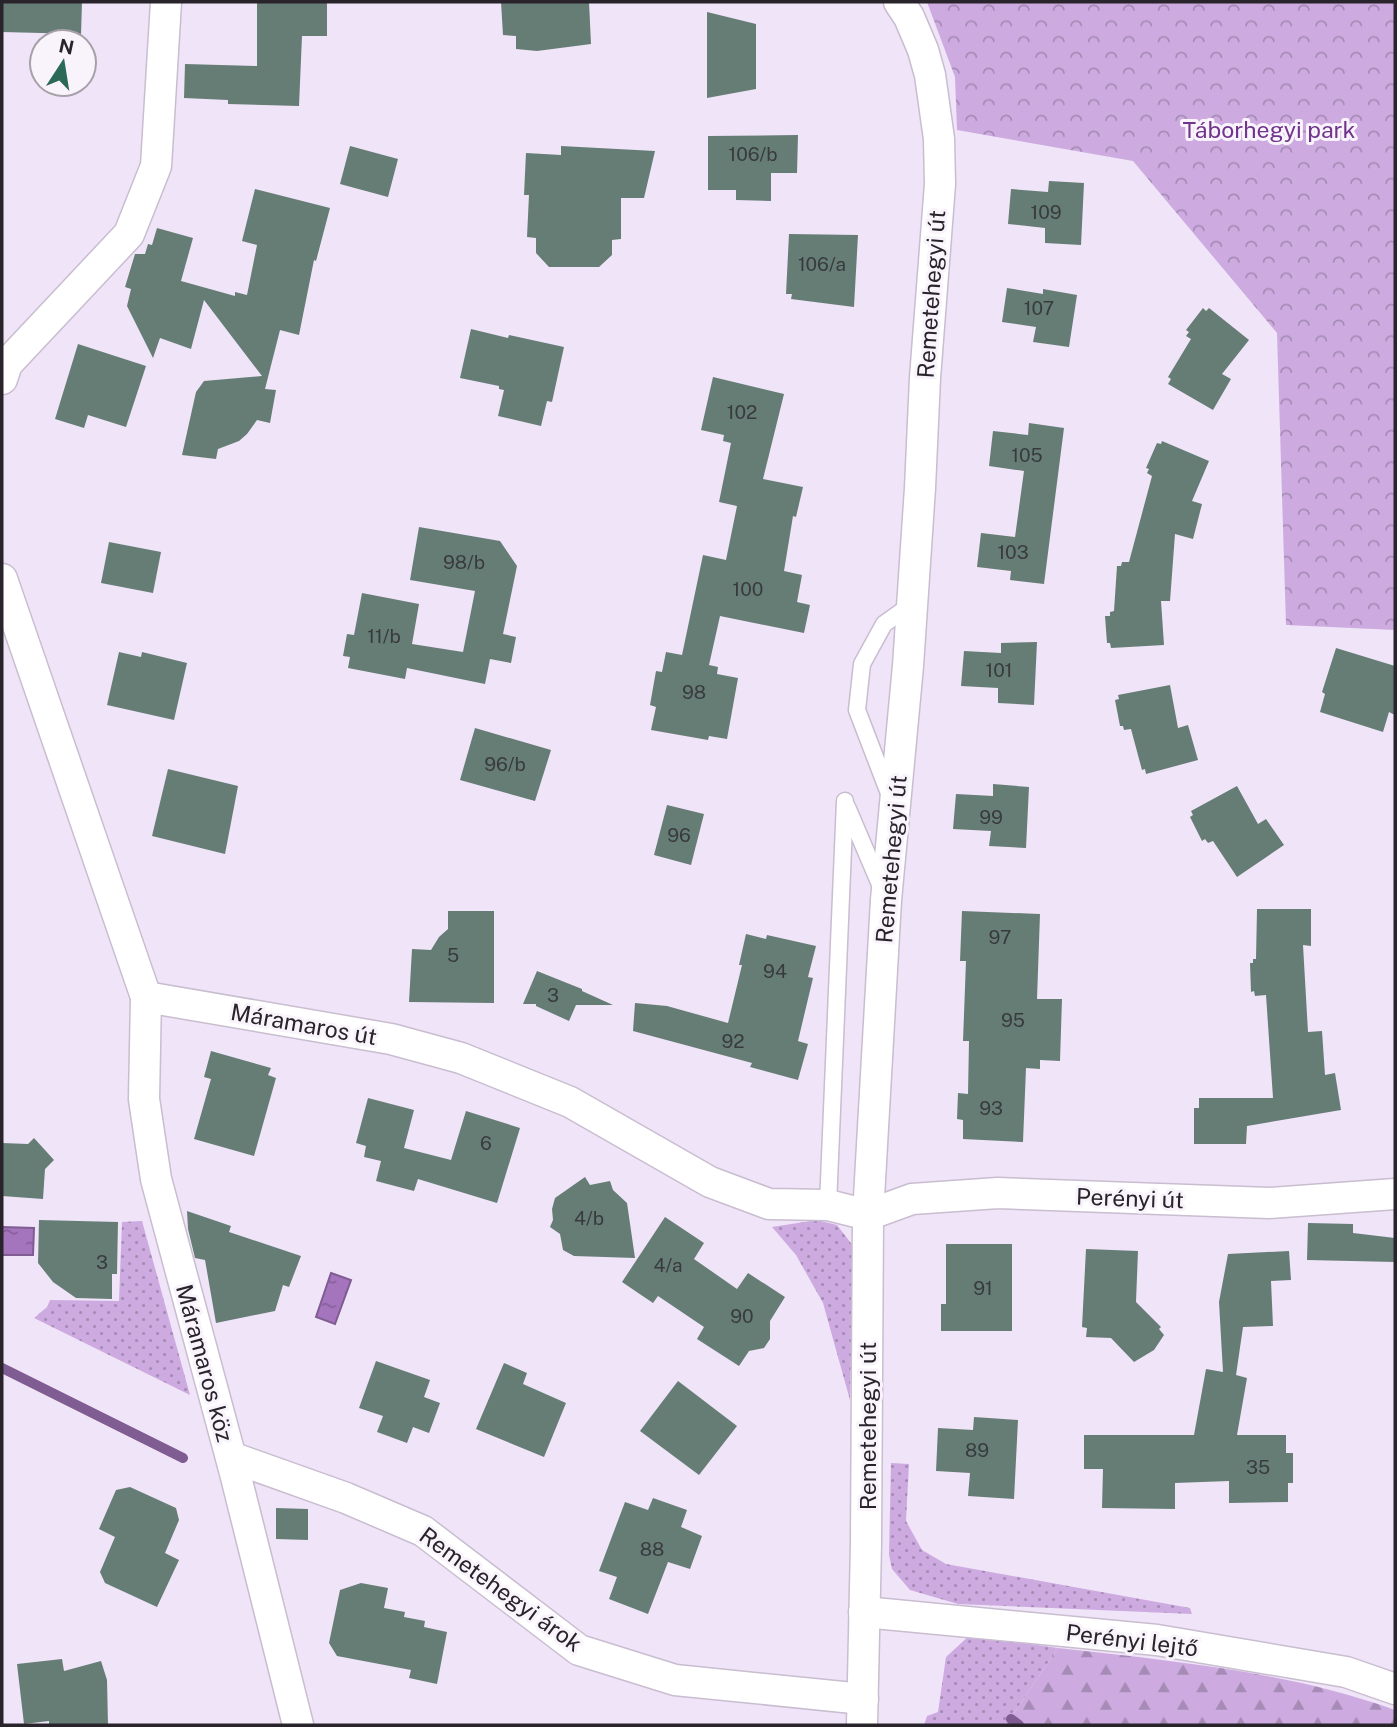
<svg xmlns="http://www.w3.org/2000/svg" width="1397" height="1727" viewBox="0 0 1397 1727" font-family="'Public Sans',sans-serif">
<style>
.grass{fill:url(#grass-dots)}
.forest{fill:url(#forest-firs)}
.park{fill:url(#park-crowns)}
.water{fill:url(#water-ripples);stroke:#7f5c91;stroke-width:2}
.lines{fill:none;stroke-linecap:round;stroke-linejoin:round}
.stream{stroke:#7f5c91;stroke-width:10}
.building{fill:#667d75}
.service-casing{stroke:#c9bdd0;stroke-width:19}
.minor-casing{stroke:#c9bdd0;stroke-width:33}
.service{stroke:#fff;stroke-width:16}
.minor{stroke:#fff;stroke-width:30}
.labels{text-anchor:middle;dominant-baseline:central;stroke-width:6;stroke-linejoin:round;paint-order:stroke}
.number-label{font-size:19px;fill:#383a3e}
.park-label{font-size:23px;fill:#70348c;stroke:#f9f4fc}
.street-label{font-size:23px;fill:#29242b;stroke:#f9f4fc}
</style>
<defs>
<pattern id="grass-dots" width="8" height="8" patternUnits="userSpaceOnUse" patternTransform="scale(1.75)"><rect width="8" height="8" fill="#cdabe0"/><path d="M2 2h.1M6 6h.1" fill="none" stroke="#a68bb6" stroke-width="1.8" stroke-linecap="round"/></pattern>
<pattern id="forest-firs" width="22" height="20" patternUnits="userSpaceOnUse" patternTransform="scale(1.75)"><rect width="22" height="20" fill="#cdabe0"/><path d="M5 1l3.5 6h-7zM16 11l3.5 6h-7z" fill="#a68bb6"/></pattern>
<pattern id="park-crowns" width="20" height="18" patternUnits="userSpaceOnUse" patternTransform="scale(1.75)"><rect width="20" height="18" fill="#cdabe0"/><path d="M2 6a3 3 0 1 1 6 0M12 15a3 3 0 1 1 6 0" fill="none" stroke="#a68bb6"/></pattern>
<pattern id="water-ripples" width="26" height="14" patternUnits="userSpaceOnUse" patternTransform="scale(1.75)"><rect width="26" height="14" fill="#a474bd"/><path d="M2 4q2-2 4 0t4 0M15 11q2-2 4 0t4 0" fill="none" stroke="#865f9a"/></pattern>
</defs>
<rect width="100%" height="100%" fill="#f0e4f8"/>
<!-- grass -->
<g class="grass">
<polygon points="817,1220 837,1225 854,1247 850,1400 823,1303 796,1255 772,1227"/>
<polygon points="142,1221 190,1395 34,1318 47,1307 50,1300 119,1301 122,1222"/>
<polygon points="891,1463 909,1464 906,1521 922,1550 946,1564 1190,1608 1192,1614 958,1604 910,1590 892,1569 889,1555"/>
<polygon points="970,1635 1058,1648 1006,1725 924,1725 927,1716 938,1712 946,1657"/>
</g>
<!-- forest -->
<path class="forest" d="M 1058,1648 C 1172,1661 1286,1671 1395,1710 L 1395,1725 L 1006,1725 Z"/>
<!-- park -->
<polygon class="park" points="927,2 1395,2 1395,630 1286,625 1277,333 1133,161 957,130 955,77"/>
<!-- water -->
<g class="water">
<polygon points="2,1227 34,1228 33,1255 2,1255"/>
<polygon points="331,1273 351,1280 335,1324 316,1317"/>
</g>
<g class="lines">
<!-- stream -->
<g class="stream">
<polyline points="2,1368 183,1458"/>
<polyline points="1011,1719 1019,1725"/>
</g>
</g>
<!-- building -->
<g class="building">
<polygon points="2,2 82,2 81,34 2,32"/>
<polygon points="257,2 327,2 327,36 302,36 299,106 228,104 228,100 184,98 185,64 257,66"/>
<polygon points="501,2 589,2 591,44 537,51 516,49 516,36 503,35"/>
<polygon points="707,12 756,24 756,89 707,98"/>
<polygon points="798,135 797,173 771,173 771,201 736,200 736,190 708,190 708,136"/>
<polygon points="350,146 398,159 388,197 340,184"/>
<polygon points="561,146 655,151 644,198 621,198 621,239 612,240 612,255 599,267 549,267 536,253 536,238 527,237 529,195 524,195 526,153 561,155"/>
<polygon points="1049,181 1084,183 1081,245 1045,243 1045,228 1008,224 1011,189 1048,192"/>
<polygon points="255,189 330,208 316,261 314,260 299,335 280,330 265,389 276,390 270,423 257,420 247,434 239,441 218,449 216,459 182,455 196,392 204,381 262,376 204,300 191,349 160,338 153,358 127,306 131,289 125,287 135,254 145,254 148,244 152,245 157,228 193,238 181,281 235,296 235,292 247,295 257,245 242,241"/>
<polygon points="789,234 858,235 854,307 791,299 792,294 786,294"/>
<polygon points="1007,288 1043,294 1043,289 1077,295 1069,347 1033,342 1036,327 1002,322"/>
<polygon points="1203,308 1206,311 1209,308 1249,340 1222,374 1231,379 1213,410 1168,384 1171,379 1168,377 1191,339 1186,336 1189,332 1186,330"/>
<polygon points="471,329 508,338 509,335 564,347 552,402 547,401 541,426 498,416 504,390 499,389 499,386 460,378"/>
<polygon points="78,344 146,366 126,427 88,415 84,428 55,419"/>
<polygon points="713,377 784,394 763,479 803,487 796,517 793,516 784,571 802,575 797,602 810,605 804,633 720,616 709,665 718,667 717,674 738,678 727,739 709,736 708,740 651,730 656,707 650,705 656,671 662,672 666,652 682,655 703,555 726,560 737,506 719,502 731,443 723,441 724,435 701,430"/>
<polygon points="1029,423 1064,428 1044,584 1010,580 1011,571 977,567 981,533 1015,537 1024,471 989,466 993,431 1028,435"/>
<polygon points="1162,441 1209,461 1192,501 1202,504 1193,539 1175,534 1170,601 1161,601 1164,645 1111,648 1110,643 1107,643 1105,616 1110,616 1110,612 1114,611 1117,566 1121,566 1122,562 1129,562 1152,476 1147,473 1149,469 1146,468 1157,443 1161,444"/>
<polygon points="419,527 500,541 517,566 503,634 516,637 511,663 490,659 485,684 407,668 405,679 348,668 350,657 343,656 347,634 354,635 362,593 419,604 412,644 463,652 475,591 410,580"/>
<polygon points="109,542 161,552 153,593 101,583"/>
<polygon points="1037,642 1034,705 998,703 998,688 961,686 964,651 1001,653 1001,643"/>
<polygon points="1336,648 1395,666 1395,715 1389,712 1383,732 1320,712 1325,694 1322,692"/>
<polygon points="119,652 141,657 142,652 187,663 174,720 107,705"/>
<polygon points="1170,685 1178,728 1188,725 1198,760 1146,774 1145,769 1142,770 1131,729 1124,730 1123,726 1120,726 1115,700 1119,699 1118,695"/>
<polygon points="475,728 551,750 535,801 460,780"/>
<polygon points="168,769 238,786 225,854 152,836"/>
<polygon points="993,784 1029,787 1026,848 989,846 991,831 953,829 956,794 993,796"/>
<polygon points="1237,786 1258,824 1266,819 1284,845 1237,877 1213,841 1208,843 1205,839 1202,841 1190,817 1193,815 1191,811"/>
<polygon points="667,805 704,814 691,865 654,855"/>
<polygon points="1257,909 1311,909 1311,946 1303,945 1308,1032 1322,1031 1325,1075 1335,1073 1341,1110 1247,1126 1246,1144 1194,1144 1194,1108 1199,1108 1199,1098 1273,1098 1266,995 1255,996 1254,991 1251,992 1250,963 1253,963 1253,959 1256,959"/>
<polygon points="448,911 494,911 494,1003 409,1002 412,949 431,950 439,937 448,929"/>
<polygon points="962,911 1040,914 1037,999 1062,999 1060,1061 1040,1060 1040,1069 1026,1068 1023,1142 963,1139 963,1120 957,1119 958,1093 968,1094 969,1041 963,1041 966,961 960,961"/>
<polygon points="746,934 766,939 767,935 816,946 808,977 813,978 798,1041 808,1044 798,1080 750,1067 752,1063 633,1031 635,1003 667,1006 728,1023 742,965 739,965"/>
<polygon points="537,971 582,989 582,991 613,1005 576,1005 569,1021 536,1006 536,1004 523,1004"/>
<polygon points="211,1051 271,1068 268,1075 276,1078 254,1156 194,1139 211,1079 204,1077"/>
<polygon points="368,1098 414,1110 404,1148 451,1160 466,1111 520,1128 497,1203 418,1179 414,1191 376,1181 381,1161 364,1157 366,1146 356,1143"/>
<polygon points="34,1138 54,1160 45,1169 43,1199 2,1196 2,1143 28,1144"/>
<polygon points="585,1177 590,1185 610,1181 613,1190 627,1203 635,1258 574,1256 563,1250 560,1234 550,1227 553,1220 552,1209 555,1198"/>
<polygon points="187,1211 231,1226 229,1232 301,1256 289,1287 283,1285 275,1311 216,1323 205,1260 195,1258 188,1229"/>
<polygon points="665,1217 704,1243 694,1259 737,1289 748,1273 785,1297 770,1321 770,1339 764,1348 749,1351 739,1366 697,1339 704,1327 658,1296 653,1303 622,1282"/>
<polygon points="39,1220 118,1222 117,1274 112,1274 112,1299 76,1298 53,1282 38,1263"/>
<polygon points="1308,1223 1353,1224 1353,1233 1395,1238 1395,1262 1307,1260"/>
<polygon points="946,1244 1012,1244 1012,1331 941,1331 941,1304 946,1304"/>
<polygon points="1086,1249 1138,1251 1136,1302 1161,1327 1159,1329 1164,1335 1154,1350 1134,1362 1111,1338 1086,1337 1087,1328 1082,1327"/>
<polygon points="1289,1251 1291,1280 1271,1281 1273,1326 1243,1327 1236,1375 1247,1378 1237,1435 1286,1435 1286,1453 1293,1453 1293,1483 1288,1483 1288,1502 1229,1503 1229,1481 1175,1483 1175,1509 1102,1508 1103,1469 1084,1469 1084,1435 1194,1435 1206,1369 1223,1372 1219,1302 1228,1254"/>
<polygon points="376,1361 430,1380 424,1397 440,1403 429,1433 413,1427 407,1443 377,1432 383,1416 359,1408"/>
<polygon points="504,1363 527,1373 523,1384 566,1403 544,1457 476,1429"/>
<polygon points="678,1381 737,1426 699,1475 640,1431"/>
<polygon points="974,1417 1018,1420 1014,1499 968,1496 970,1473 936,1471 938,1428 973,1430"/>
<polygon points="130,1487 176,1508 179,1520 165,1553 179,1560 157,1607 105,1583 100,1572 115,1537 99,1529 116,1490"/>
<polygon points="653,1498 687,1510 681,1527 702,1536 690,1569 668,1562 648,1614 609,1599 617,1577 599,1571 625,1502 648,1510"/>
<polygon points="276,1508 308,1509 308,1540 276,1539"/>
<polygon points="361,1583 388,1588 384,1608 405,1612 404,1617 425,1621 424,1627 447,1632 437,1684 409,1678 411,1670 337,1656 329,1643 340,1590"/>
<polygon points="62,1659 64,1671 101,1661 107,1680 108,1725 49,1725 49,1721 24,1724 17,1664"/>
</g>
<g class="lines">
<defs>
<g id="service">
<polyline points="890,796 857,710 862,664 884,624 912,604"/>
<polyline points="847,807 882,889"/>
<polyline points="828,1205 845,801"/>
</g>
<g id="minor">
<polyline points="2,379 7,364 129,234 156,166 166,2"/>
<polyline points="2,579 146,997 144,1099 156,1179 235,1473 298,1725"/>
<polyline points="146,997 391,1039 461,1058 570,1102 710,1182 769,1204 828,1205 868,1215 912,1199 998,1193 1269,1203 1395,1194"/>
<polyline points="231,1457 346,1498 423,1531 579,1650 675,1680 863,1699"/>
<polyline points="864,1612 1157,1640 1346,1672 1395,1689"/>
<polyline points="862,1725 866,1543 868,1215 886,900 908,666 920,488 925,378 940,184 939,139 930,75 923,50 909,17 899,2"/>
</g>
</defs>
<!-- service casing -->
<use href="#service" class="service-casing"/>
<!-- minor casing -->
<use href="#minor" class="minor-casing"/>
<!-- service -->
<use href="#service" class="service"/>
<!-- minor -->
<use href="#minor" class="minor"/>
</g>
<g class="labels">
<!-- number labels -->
<g class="number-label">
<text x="753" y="154">106/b</text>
<text x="1046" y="212">109</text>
<text x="822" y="264">106/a</text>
<text x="1039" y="308">107</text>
<text x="742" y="412">102</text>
<text x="1027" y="455">105</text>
<text x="1013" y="552">103</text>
<text x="464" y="562">98/b</text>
<text x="748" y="589">100</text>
<text x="384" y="636">11/b</text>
<text x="999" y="670">101</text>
<text x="694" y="692">98</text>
<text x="505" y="764">96/b</text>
<text x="991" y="817">99</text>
<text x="679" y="835">96</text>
<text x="1000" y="937">97</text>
<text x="453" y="955">5</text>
<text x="775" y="971">94</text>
<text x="553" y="995">3</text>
<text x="1013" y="1020">95</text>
<text x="733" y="1041">92</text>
<text x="991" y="1108">93</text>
<text x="486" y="1143">6</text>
<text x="589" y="1218">4/b</text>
<text x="102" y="1262">3</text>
<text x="668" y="1265">4/a</text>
<text x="983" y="1288">91</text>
<text x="742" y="1316">90</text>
<text x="977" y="1450">89</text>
<text x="1258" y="1467">35</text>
<text x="652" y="1549">88</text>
</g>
<!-- park labels -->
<g class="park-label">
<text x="1269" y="129">Táborhegyi park</text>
</g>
<!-- street labels -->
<g class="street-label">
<text transform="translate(931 294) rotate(-86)">Remetehegyi út</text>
<text transform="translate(891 859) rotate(-85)">Remetehegyi út</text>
<text transform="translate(304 1024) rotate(10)">Máramaros út</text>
<text transform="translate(1130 1198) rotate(2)">Perényi út</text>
<text transform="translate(205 1363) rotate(75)">Máramaros köz</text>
<text transform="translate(867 1426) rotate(-90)">Remetehegyi út</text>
<text transform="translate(501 1589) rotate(36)">Remetehegyi árok</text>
<text transform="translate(1132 1640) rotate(7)">Perényi lejtő</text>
</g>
</g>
<!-- border -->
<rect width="1397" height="1727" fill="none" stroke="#29242b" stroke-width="7"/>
<!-- north arrow -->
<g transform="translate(63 63) rotate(12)"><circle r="33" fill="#f9f4fc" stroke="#a6a1a8" stroke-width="2"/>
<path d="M0-5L12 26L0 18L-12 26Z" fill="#2c6a57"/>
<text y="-10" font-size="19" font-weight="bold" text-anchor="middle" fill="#29242b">N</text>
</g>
</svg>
